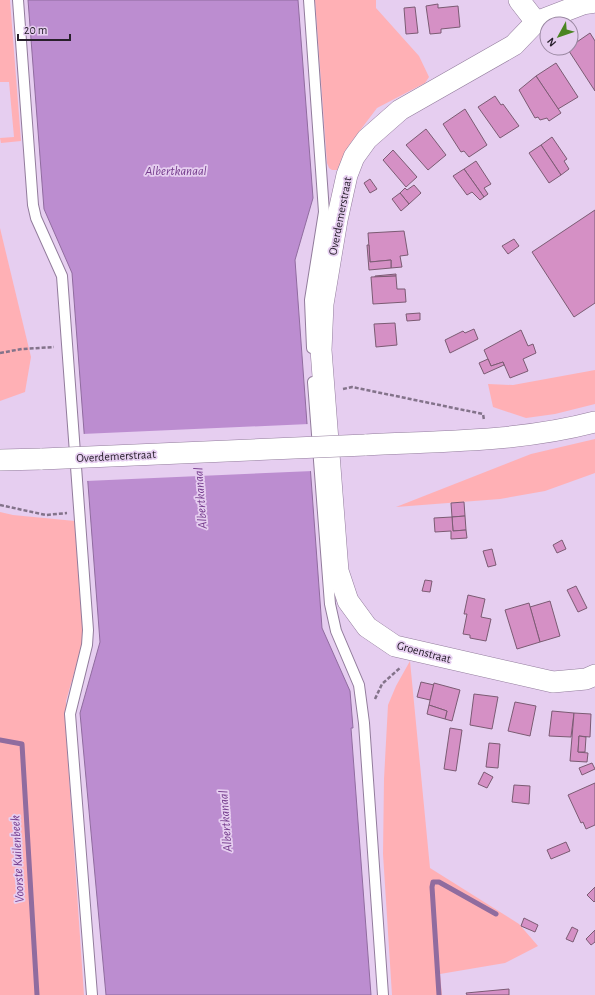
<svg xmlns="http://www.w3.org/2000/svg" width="595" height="995" viewBox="0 0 595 995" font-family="'Alegreya Sans',sans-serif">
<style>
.green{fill:#ffb0b5}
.water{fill:#bc8dd0;stroke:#906c9f}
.pier{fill:#e6cef0}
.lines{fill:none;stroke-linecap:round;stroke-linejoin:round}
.stream{stroke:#906c9f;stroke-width:5}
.building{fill:#d590c5;stroke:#7b5b73}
.service-casing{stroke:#927c9c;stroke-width:12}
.minor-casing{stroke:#927c9c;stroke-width:22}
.path{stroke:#83738a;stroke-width:2.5;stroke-dasharray:4 2;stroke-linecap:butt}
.service{stroke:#fff;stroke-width:10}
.minor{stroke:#fff;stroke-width:21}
.minor-bridge-casing{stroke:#927c9c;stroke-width:22;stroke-linecap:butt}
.minor-bridge{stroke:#fff;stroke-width:21}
.labels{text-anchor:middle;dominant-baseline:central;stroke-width:3.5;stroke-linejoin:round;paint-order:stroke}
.street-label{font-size:12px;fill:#28202c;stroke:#e6cef0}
.water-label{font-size:13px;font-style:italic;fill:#733a8b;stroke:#e6cef0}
</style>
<rect width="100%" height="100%" fill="#e6cef0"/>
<!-- green -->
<g class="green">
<polygon points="0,0 10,0 21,141 1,143 0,138 14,137 9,82 0,82"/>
<polygon points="315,0 376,0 376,8 419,56 429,77 425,83 377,108 349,145 337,170 332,170 329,168 327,163"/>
<polygon points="0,228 31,357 25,392 0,401"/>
<polygon points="595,370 595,404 555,414 526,418 493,407 488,384 513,385"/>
<polygon points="595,439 595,473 545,491 500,499 396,507 531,454"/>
<polygon points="0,512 13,515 75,521 85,635 66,701 66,732 84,995 0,995"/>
<polygon points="410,661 430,868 519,924 538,946 505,963 440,974 442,995 392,995 383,854 384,779 388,705 396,686"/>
</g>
<!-- water -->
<polygon class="water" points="28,0 298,0 313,198 295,260 322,628 350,691 353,728 351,728 371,995 106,995 80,713 100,642 72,273 44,209"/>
<!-- pier -->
<polygon class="pier" points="309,424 313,471 86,481 82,434"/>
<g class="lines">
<!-- stream -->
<g class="stream">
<polyline points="0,740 22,744 37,995"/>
<polyline points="439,995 432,887 433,882 439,882 496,914"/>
</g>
</g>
<!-- building -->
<g class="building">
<polygon points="438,4 438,8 458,6 460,27 441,29 441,33 430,34 426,6"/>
<polygon points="415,7 418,33 406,34 404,8"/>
<polygon points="590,33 595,41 595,91 567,48 571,48 571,46"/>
<polygon points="556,63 578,97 558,109 536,76"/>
<polygon points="536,76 561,113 549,121 547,118 540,120 538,117 535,118 519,90"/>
<polygon points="495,96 501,105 503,104 519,126 500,138 478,107"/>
<polygon points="465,109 487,145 469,157 464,151 461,152 443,124"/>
<polygon points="426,129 446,155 428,170 406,145"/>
<polygon points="552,137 567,159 564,161 569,169 561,175 541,145"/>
<polygon points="541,145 561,175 549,183 529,153"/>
<polygon points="393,150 417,177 406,187 383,160"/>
<polygon points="476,161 491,184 484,188 488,194 484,197 464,169"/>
<polygon points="464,169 484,197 480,200 472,192 467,195 453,176"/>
<polygon points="370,179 377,189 370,193 364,183"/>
<polygon points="414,185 421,193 409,204 400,193 405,188 407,190"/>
<polygon points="400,193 409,204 401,211 392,199"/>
<polygon points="595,210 595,303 574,317 532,252"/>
<polygon points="404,231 408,255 400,256 402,267 391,268 391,260 370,262 368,233"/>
<polygon points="514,239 519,246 508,254 502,246"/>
<polygon points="367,245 369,245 370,262 391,260 391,268 369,270"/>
<polygon points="396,274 396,276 375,277 375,276"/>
<polygon points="396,276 397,289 405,289 406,302 373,304 371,277"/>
<polygon points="420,313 420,320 407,321 406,314"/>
<polygon points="395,323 397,345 376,347 374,324"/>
<polygon points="474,329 478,339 450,353 445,340 463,331 465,333"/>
<polygon points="521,330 528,346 533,344 536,353 523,359 528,371 510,378 503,362 491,366 484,350"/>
<polygon points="488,359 491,366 503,362 504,365 484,374 479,363"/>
<polygon points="464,502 465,516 452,517 451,503"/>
<polygon points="465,516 466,530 453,531 452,517"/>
<polygon points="452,517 453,531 466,530 467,538 451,539 451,531 435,532 434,518"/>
<polygon points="562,540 566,549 557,553 553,545"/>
<polygon points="492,549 496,565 488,567 483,551"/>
<polygon points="425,580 432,581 430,592 422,591"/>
<polygon points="576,586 587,608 578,612 567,590"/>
<polygon points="468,595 485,599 481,617 491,619 486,641 470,638 470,635 463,634 467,614 464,614"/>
<polygon points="550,601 560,636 540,642 530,607"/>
<polygon points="529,603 540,642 517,649 505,610"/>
<polygon points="421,682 434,685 430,700 417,697"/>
<polygon points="434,683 460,690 452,721 445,719 447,711 429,705"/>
<polygon points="474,694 498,697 492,729 470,725"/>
<polygon points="515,702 536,706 530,736 508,731"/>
<polygon points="429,705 447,711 445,719 427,714"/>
<polygon points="552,711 574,713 571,737 549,736"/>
<polygon points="574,713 591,714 590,737 579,736 578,752 588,753 587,762 570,761"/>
<polygon points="450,728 462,730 456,771 444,769"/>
<polygon points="579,736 586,737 585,752 578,752"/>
<polygon points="489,743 500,744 498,768 486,767"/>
<polygon points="592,763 595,769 582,775 579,768"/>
<polygon points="484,772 493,777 487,788 478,784"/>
<polygon points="595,783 595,825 586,829 583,822 581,823 568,795"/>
<polygon points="514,785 530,786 529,804 512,802"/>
<polygon points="566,842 570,851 551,859 547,850"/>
<polygon points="595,887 595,901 594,902 587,895"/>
<polygon points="524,918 538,925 535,932 521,926"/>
<polygon points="572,927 578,930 573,942 566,939"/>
<polygon points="595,930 595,942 591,945 586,939"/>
<polygon points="509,989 509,995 467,995 466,993"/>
</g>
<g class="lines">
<defs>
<g id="service">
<polyline points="18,0 33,205 36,218 62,276 88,630 87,645 70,714 92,995"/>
<polyline points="309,0 324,212 310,300 312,348"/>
<polyline points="313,382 330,604 336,631 359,685 364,723 383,995"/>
</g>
<g id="minor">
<polyline points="519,0 536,22"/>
<polyline points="595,2 583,4 536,22 514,45 400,110 367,139 354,157 347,175 337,220 323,304 321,350 338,571 348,601 367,627 395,646 553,682 586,679 595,675"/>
<path d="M 365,445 C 442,441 520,442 595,422"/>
<polyline points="0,460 42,459"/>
</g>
</defs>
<!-- service casing -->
<use href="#service" class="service-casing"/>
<!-- minor casing -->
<use href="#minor" class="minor-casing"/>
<!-- path -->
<g class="path">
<polyline points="0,353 22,349 54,347"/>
<polyline points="343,389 352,387 483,414 484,420"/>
<polyline points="0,505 46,515 67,513"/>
<polyline points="375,699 382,684 401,667"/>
</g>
<!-- service -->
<use href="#service" class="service"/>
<!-- minor -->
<use href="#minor" class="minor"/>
<defs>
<polyline id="minor-bridge" points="42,459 365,445"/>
</defs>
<!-- minor-bridge casing -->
<use href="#minor-bridge" class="minor-bridge-casing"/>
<!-- minor-bridge -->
<use href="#minor-bridge" class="minor-bridge"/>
</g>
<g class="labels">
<!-- street labels -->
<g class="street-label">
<text transform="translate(340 216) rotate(-79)">Overdemerstraat</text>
<text transform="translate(116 456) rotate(-3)">Overdemerstraat</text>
<text transform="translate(424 652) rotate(15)">Groenstraat</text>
</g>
<!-- water labels -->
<g class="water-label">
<text x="176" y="171">Albertkanaal</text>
<text transform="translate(201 498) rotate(-94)">Albertkanaal</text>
<text transform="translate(226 821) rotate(-94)">Albertkanaal</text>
<text transform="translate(18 859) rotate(-93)">Voorste Kuilenbeek</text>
</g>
</g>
<!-- north arrow -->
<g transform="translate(559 36) rotate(230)"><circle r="19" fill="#e6cef0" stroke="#9a88a2"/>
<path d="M0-3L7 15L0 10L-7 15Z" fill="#4a8521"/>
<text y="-6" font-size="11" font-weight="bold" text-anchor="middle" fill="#28202c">N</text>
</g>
<!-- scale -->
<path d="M18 34v6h52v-6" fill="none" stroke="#28202c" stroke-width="2"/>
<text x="24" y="34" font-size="12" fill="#28202c" stroke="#e6cef0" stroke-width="3" paint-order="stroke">20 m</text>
</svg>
